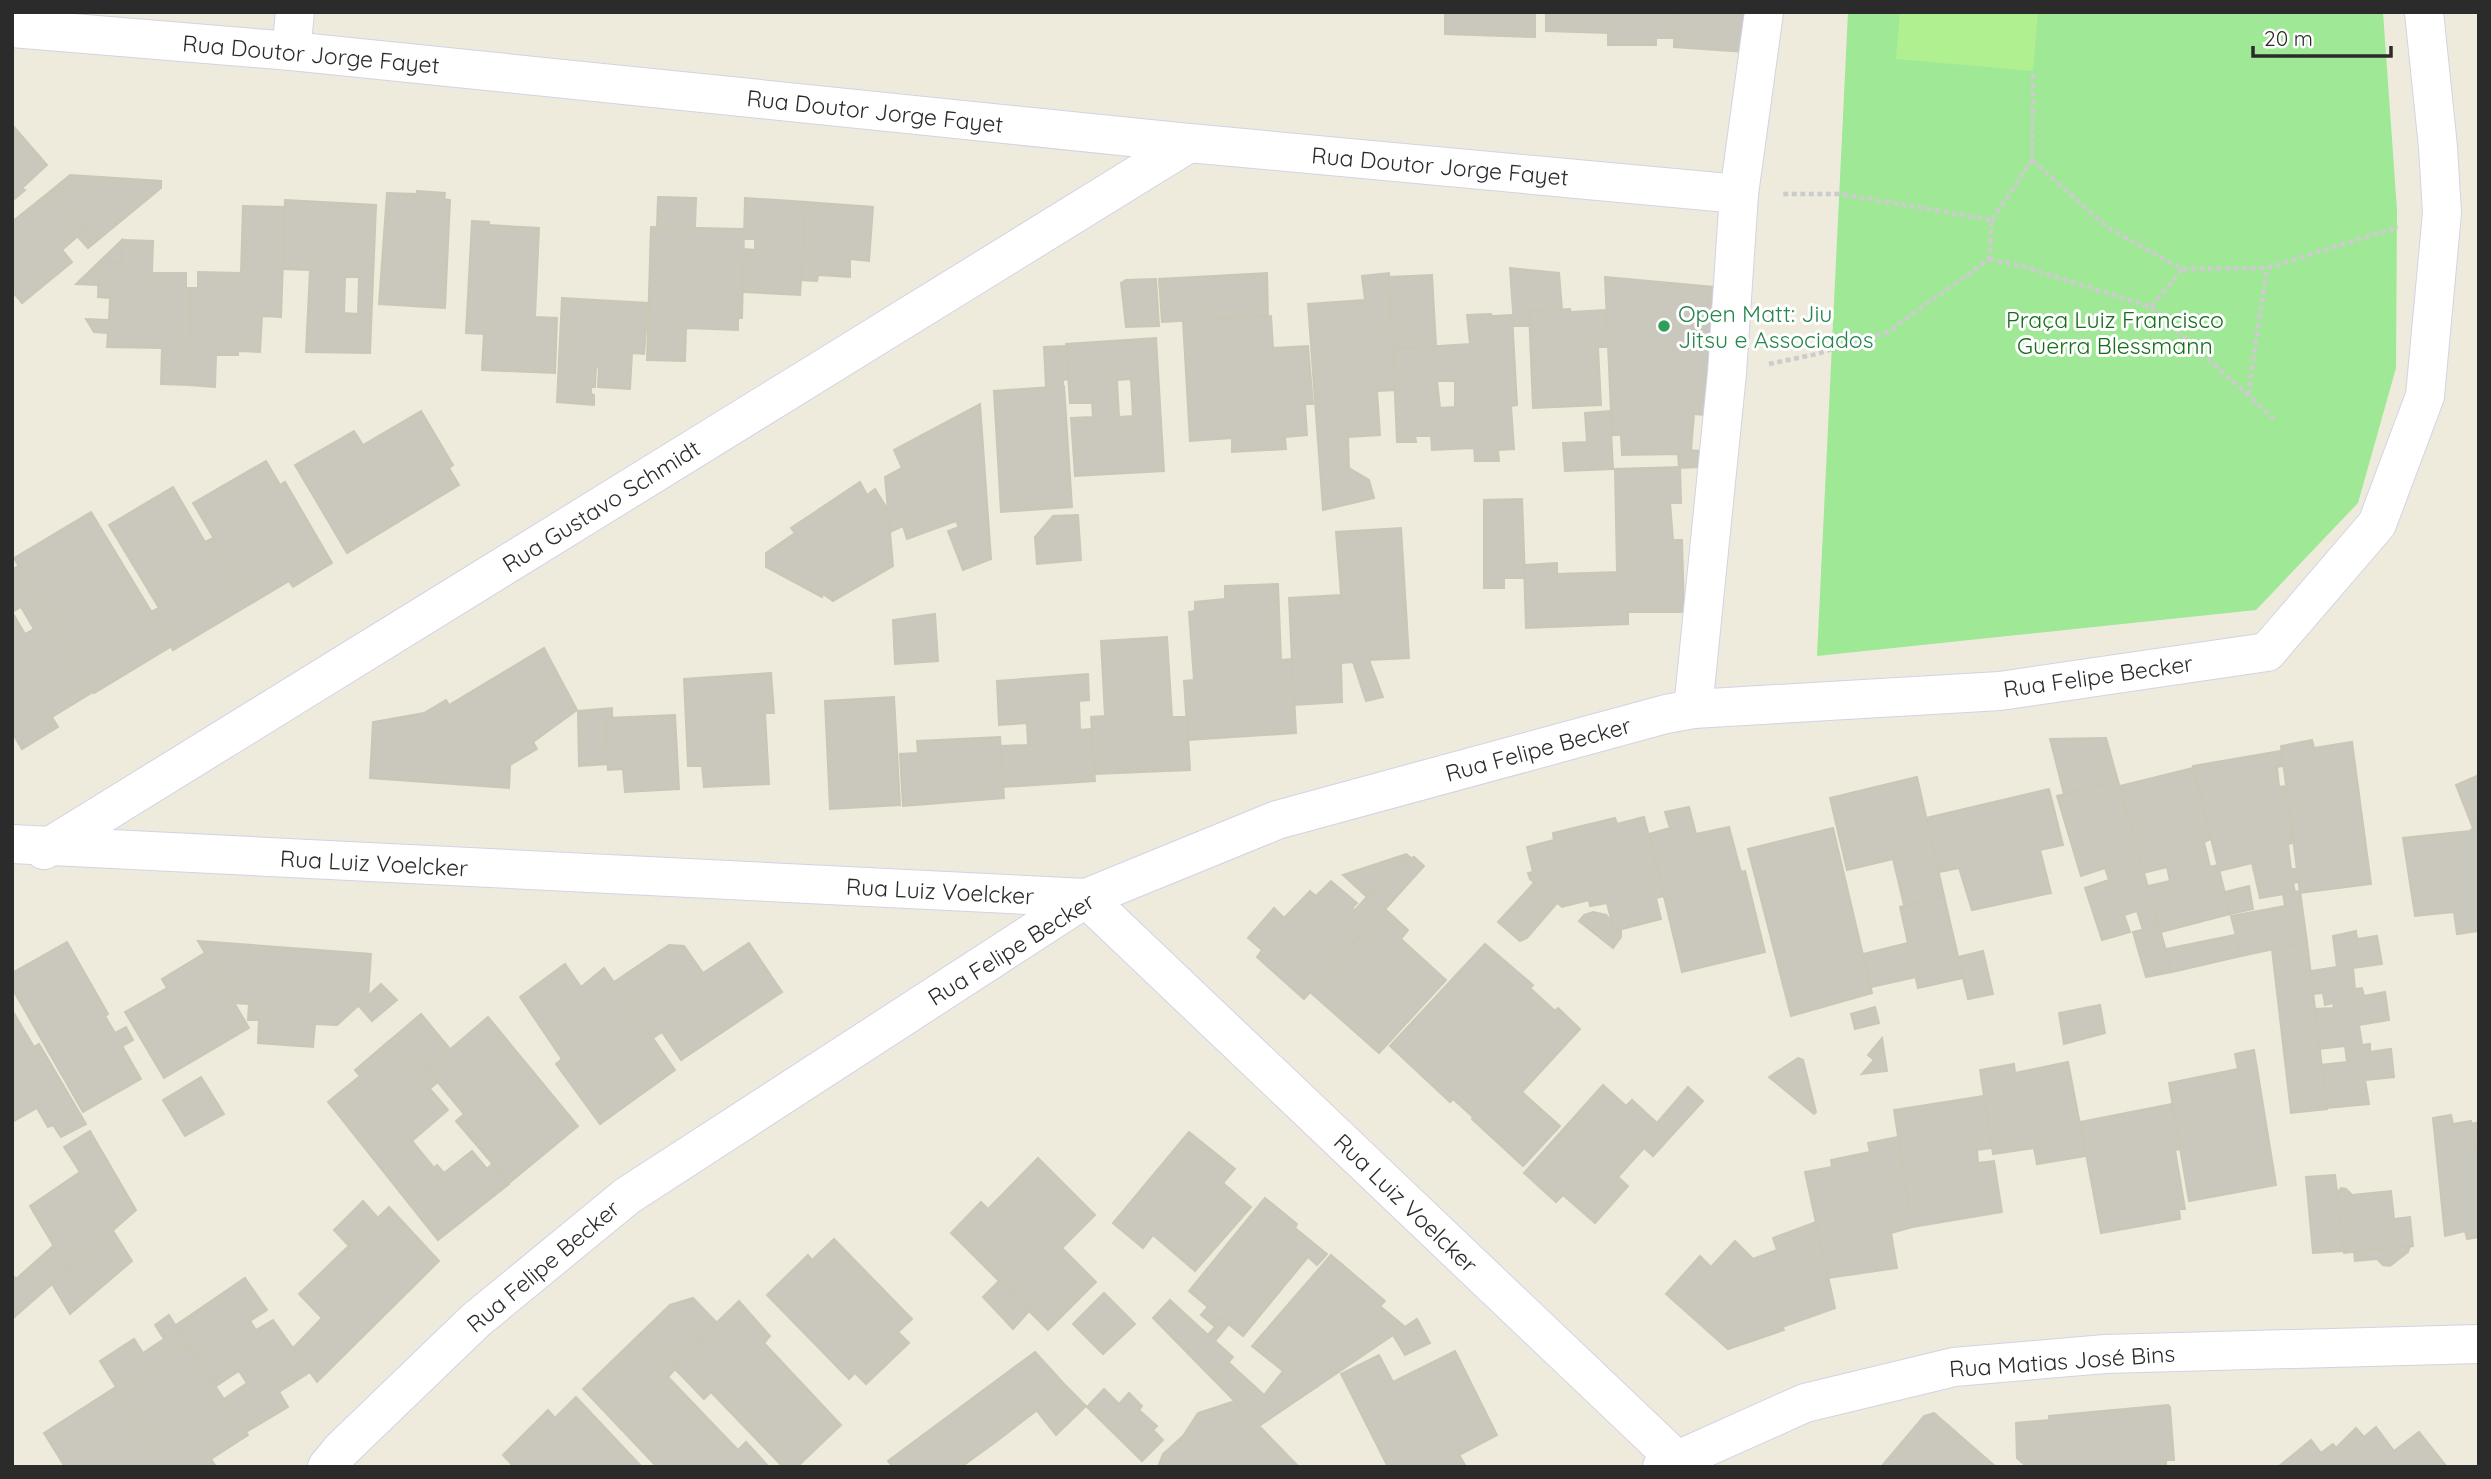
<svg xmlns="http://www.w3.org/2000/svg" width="2491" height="1479" viewBox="0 0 2491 1479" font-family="Quicksand,sans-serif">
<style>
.green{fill:#9ee896}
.pitch{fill:#b1f091}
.building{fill:#cac7bc;stroke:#cac7b6;stroke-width:2;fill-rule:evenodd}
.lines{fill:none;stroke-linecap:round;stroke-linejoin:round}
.street-casing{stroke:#d3d2e5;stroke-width:40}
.secondary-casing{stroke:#d3d2e5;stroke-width:40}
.path{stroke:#ccc;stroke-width:4.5;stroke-dasharray:5 3.5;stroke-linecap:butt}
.street{stroke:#fff;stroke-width:38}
.secondary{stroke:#fff;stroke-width:38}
.leisure-dot{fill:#2e9e5b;stroke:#fff;stroke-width:2.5}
.labels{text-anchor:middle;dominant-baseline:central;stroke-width:6;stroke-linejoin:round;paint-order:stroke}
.street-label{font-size:23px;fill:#2b2b2b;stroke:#fff}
.leisure-label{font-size:23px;fill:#27864d;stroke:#fff;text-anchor:start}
.park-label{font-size:23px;fill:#156f18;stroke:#fff}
</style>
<rect width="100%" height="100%" fill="#eeebdd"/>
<!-- green -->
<polygon class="green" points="1848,12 2383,12 2397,210 2396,368 2358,503 2256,610 1817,656"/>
<!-- pitch -->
<polygon class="pitch" points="1900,12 2038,12 2033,71 1896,59"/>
<!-- building -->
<g class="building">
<polygon points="1445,12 1535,12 1535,37 1445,34"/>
<polygon points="1546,12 1608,12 1608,33 1546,31"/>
<polygon points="1608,12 1675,12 1674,38 1656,38 1656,45 1608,45"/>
<polygon points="1675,12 1752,12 1746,52 1674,47"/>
<polygon points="13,126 47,165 22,188 25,190 12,201"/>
<polygon points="70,175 161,181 161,188 88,248 78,237 85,230 52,190"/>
<polygon points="52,190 85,230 62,250 72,262 22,303 12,291 12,222"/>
<polygon points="417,191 445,193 444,199 450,200 445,308 379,304 387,193 417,194"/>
<polygon points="658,197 696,198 695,228 657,227"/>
<polygon points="745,198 806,202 800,295 743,292 744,249 755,250 755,239 744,239"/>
<path d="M 285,200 L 376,205 L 370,353 L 306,352 L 310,270 L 283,269 ZM 345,277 L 359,277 L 358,314 L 344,313 Z"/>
<polygon points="806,202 873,207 869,261 850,259 850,277 818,275 817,281 801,280"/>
<polygon points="243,206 285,207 281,317 262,316 260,352 238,351 238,355 216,355 215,387 189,385 191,288 198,288 198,272 241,273"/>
<polygon points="472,221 489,222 489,225 539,228 535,317 557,318 555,373 482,370 484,334 466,333"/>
<polygon points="651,227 744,229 742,318 738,318 738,330 686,328 685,361 647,360"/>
<polygon points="122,240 153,241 152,273 186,273 186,288 191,288 189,385 161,384 162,348 107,347 108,333 94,332 86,319 109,320 110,298 98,297 99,262 121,263"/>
<polygon points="122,240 121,263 99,262 99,285 76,284"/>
<polygon points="1510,268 1559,273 1562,309 1529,311 1530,326 1514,326"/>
<polygon points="1267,273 1268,316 1162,322 1159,279"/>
<polygon points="1389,273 1395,390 1377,391 1380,435 1348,437 1349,468 1369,480 1374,498 1323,510 1308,304 1365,300 1362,276"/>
<polygon points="1432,275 1436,346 1393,349 1389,277"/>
<polygon points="1605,277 1725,288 1714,416 1694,414 1691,450 1699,451 1699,467 1679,468 1678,454 1622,455 1621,435 1612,435"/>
<polygon points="1156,279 1159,326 1126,327 1121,283 1126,280"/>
<polygon points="562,298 648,303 644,354 632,353 630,389 598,387 599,368 596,367 595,387 591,387 591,394 594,395 594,405 557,402"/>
<polygon points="1570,309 1570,312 1606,310 1608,347 1598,347 1601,405 1533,408 1529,311"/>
<path d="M 1491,314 L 1492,316 L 1512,315 L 1517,405 L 1511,406 L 1514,449 L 1498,450 L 1499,461 L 1475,461 L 1474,448 L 1432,450 L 1431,436 L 1415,436 L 1416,442 L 1397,442 L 1393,349 L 1470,344 L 1467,315 ZM 1437,381 L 1455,381 L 1455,407 L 1440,408 Z"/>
<polygon points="1271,316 1273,348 1308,346 1313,404 1305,404 1307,435 1285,437 1286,449 1232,452 1232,438 1190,441 1183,321"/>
<path d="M 1156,338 L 1164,471 L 1075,476 L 1071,418 L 1093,417 L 1092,403 L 1070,403 L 1066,344 ZM 1131,379 L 1133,416 L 1119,417 L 1117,380 Z"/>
<polygon points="1066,346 1068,379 1063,380 1063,386 1046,387 1044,347"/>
<polygon points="1064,386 1072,507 1001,512 994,391"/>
<polygon points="980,404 991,559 963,570 948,531 959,527 956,521 907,539 903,526 890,532 885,477 902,468 894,450"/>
<polygon points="421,411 453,465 449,468 459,485 347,553 295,465 354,431 363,445"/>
<polygon points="1610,411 1613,469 1565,471 1563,443 1587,442 1585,413"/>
<polygon points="266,461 280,485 285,482 332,563 293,587 289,581 252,603 193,503"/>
<polygon points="1680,467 1681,503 1670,503 1673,540 1682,540 1684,612 1628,612 1628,624 1526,628 1524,565 1557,563 1557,574 1617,572 1615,469"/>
<polygon points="860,482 867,495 875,489 888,510 893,566 833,601 823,594 822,597 766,567 766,553 795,533 791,528"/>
<polygon points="173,487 205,542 213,538 252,603 173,650 151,612 159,608 109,525"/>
<polygon points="1522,499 1525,578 1504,578 1504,588 1484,588 1484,500"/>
<polygon points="91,512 172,646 94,693 14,558"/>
<polygon points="1078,515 1081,560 1037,564 1035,537 1053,516"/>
<polygon points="1401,528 1409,658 1369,660 1383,697 1366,701 1353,662 1341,663 1342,702 1294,705 1289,598 1341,595 1336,532"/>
<path d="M 18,566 L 93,692 L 52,717 L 58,727 L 22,749 L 12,732 L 12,570 ZM 21,607 L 34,629 L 25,634 L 12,612 Z"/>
<polygon points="1278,584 1281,660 1292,659 1296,733 1188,740 1184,681 1194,680 1189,612 1195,611 1195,602 1225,599 1225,586"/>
<polygon points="935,614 938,661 895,664 893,620"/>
<polygon points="1167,637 1172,717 1187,717 1190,770 1095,774 1091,717 1105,716 1101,641"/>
<polygon points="544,648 577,710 533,742 537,749 510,765 509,788 370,778 373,722 424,713 446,700 449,705"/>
<polygon points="771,673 774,713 765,713 769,784 704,787 702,766 688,766 684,679"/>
<polygon points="1088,674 1089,700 1079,701 1080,730 1091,729 1095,781 1003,787 1001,746 1028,745 1027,723 999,725 997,681"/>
<polygon points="894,697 900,805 830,809 825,701"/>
<polygon points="612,708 612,718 606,718 608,764 579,766 578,711"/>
<polygon points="675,715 679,789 625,792 623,769 608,770 606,718"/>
<polygon points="1000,737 1004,798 903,806 900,754 918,753 917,741"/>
<polygon points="2106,738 2118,781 2064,794 2050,739"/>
<polygon points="2312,740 2314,748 2352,742 2371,884 2300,893 2281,746"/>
<polygon points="2281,751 2283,766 2277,767 2279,787 2286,786 2293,843 2288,844 2291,869 2297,869 2299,882 2293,883 2295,892 2260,898 2252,863 2219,871 2193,766"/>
<polygon points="2193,768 2211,839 2204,842 2210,867 2218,865 2230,914 2161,932 2148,886 2170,881 2167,867 2143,873 2120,786"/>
<polygon points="2479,775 2479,931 2457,934 2454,912 2415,916 2403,838 2470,831 2473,828 2456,785"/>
<polygon points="1917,777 1944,896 1904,905 1893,859 1847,870 1830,798"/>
<polygon points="2118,781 2159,926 2143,930 2137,911 2124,915 2130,932 2102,940 2085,888 2109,880 2105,868 2081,876 2057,796"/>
<polygon points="2049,789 2063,845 2040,850 2051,893 1972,910 1959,868 1939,872 1926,818"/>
<polygon points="1689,807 1696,834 1729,827 1741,872 1745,871 1765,952 1682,972 1649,834 1670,828 1665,812"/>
<polygon points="1644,817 1664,896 1656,898 1661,919 1614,931 1607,903 1590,906 1589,900 1562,907 1530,879 1528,873 1533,872 1527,847 1554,840 1553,833 1615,818 1617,824"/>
<polygon points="1833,828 1872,993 1791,1016 1748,849"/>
<polygon points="1406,854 1411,858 1406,861 1403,857 1367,897 1343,875"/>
<polygon points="1403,857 1406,861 1414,857 1424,866 1304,999 1257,957 1262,950 1248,938 1274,908 1284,918 1310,891 1316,896 1331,881 1357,903 1352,908 1355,910"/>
<polygon points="1534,883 1557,903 1527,938 1520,941 1498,922"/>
<polygon points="2249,886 2253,909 2230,914 2225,892"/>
<polygon points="2300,891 2307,942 2241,956 2231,916 2285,906 2283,894"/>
<polygon points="1944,896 1963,978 1918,988 1900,907"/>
<polygon points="1385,909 1408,930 1401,939 1446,980 1379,1053 1310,992"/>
<polygon points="1593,912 1606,915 1612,922 1614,931 1621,929 1621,937 1613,948 1579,921 1584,915"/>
<polygon points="2159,926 2172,972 2146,977 2133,932"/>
<polygon points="2356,931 2357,939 2377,936 2382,964 2353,968 2355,989 2362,988 2364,996 2385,992 2389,1020 2359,1025 2362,1045 2370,1044 2370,1052 2391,1049 2394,1077 2365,1080 2369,1104 2327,1108 2321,1065 2347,1062 2345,1046 2319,1049 2315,1009 2334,1008 2333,1003 2325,1005 2323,993 2313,994 2310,971 2337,967 2333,936"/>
<polygon points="2235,935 2241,956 2172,972 2166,949"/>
<polygon points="198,941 371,954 368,997 337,1025 315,1024 313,1047 258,1043 259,1020 248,1020 249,1004 234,1003"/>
<polygon points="67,942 108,1014 105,1016 115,1033 126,1027 133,1040 122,1046 141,1079 83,1112 12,988 12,973"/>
<polygon points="2307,942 2327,1109 2291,1113 2272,949"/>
<polygon points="749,943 782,992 681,1060 662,1032 653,1038 614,982 669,945 684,946 703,973"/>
<polygon points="1908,943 1916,977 1871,987 1863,954"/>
<polygon points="1485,944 1533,985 1530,988 1555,1011 1558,1008 1580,1029 1522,1092 1560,1126 1523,1166 1472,1119 1473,1117 1453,1099 1450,1102 1390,1046"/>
<polygon points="1983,951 1993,994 1968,999 1958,957"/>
<polygon points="205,953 249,1028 164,1078 125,1012 167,988 162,979"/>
<polygon points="565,964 581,987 604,968 675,1070 600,1124 556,1064 562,1059 520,997"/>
<polygon points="381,984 397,1000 372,1021 358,1005"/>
<polygon points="2100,1005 2105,1033 2064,1044 2059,1013"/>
<polygon points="1875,1007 1879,1023 1855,1029 1851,1014"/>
<polygon points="12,1010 34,1047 39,1044 86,1124 61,1137 53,1125 48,1127 37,1108 12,1122"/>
<polygon points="421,1014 450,1049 427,1069 438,1082 429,1089 389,1041"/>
<polygon points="488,1017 578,1126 509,1183 456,1121 464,1114 427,1069"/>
<polygon points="1882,1038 1887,1071 1862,1074 1874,1060 1868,1055"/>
<polygon points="389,1041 448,1110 412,1141 434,1168 437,1165 444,1173 472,1151 487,1169 492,1164 509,1184 438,1240 328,1102 360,1076 355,1070"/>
<polygon points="2254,1050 2276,1185 2189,1201 2169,1083 2238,1069 2235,1054"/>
<polygon points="1798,1058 1803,1060 1816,1112 1814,1114 1769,1077"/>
<polygon points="2068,1062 2086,1156 2037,1164 2034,1148 1993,1154 1980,1070 2014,1064 2015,1073"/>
<polygon points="201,1077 224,1114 185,1136 163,1100"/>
<polygon points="1603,1085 1626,1106 1632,1100 1657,1123 1688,1087 1703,1101 1653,1156 1644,1148 1618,1177 1628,1186 1595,1223 1563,1195 1556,1202 1524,1173"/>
<polygon points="1984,1096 1992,1148 1977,1150 1978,1163 1994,1161 2002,1212 1912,1227 1894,1110"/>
<polygon points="2172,1104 2180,1149 2175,1150 2185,1209 2179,1209 2180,1219 2101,1233 2080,1122"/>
<polygon points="2451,1115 2453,1124 2471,1121 2479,1165 2479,1237 2467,1239 2465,1231 2445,1236 2433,1118"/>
<polygon points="2479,1122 2479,1165 2471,1124"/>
<polygon points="90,1131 136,1210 68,1270 30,1206 80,1172 64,1147"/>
<polygon points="1189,1132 1235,1169 1223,1183 1251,1207 1195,1271 1153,1235 1143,1248 1113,1223"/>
<polygon points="1898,1137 1912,1227 1891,1233 1897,1268 1828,1278 1805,1172 1832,1167 1831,1160 1870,1152 1868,1143"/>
<polygon points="1038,1158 1095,1215 1062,1248 1096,1282 1048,1330 951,1233 981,1202 988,1209"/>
<polygon points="2335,1175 2344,1251 2313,1253 2306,1177"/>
<polygon points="2341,1188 2346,1189 2352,1195 2391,1191 2394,1219 2410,1217 2413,1246 2344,1253 2337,1193"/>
<polygon points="1265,1198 1297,1224 1295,1228 1327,1254 1317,1265 1308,1257 1243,1336 1221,1318 1212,1324 1201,1315 1208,1307 1189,1291"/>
<polygon points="363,1201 378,1218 349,1246 334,1230"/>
<polygon points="389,1207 439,1261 317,1382 293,1348 322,1318 299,1294"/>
<polygon points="1816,1222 1835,1308 1782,1327 1784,1330 1728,1349 1666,1294 1700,1256 1711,1267 1735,1241 1753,1259 1777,1250 1773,1238"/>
<polygon points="113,1231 132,1261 70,1314 52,1284"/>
<polygon points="834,1239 912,1319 898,1332 909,1343 866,1384 855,1373 849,1379 767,1295 808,1255 812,1260"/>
<polygon points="53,1246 68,1270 12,1319 12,1274 16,1279"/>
<polygon points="2410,1246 2408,1252 2390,1266 2383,1265 2377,1259 2355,1261 2354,1252"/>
<polygon points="1331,1255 1385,1301 1380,1306 1405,1327 1259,1426 1213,1379 1228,1362 1264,1395 1283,1371 1252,1346"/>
<polygon points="245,1278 267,1310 250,1321 256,1330 273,1320 310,1372 279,1392 288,1407 246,1432 224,1399 247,1383 239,1371 216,1386 176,1325"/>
<polygon points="999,1281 1029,1311 1013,1329 983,1297"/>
<polygon points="1104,1293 1135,1324 1103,1354 1073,1324"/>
<polygon points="693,1298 717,1323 672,1366 641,1333 670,1305"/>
<polygon points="1170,1300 1208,1335 1215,1327 1212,1324 1215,1321 1221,1318 1228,1325 1215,1341 1233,1357 1213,1379 1153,1318"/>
<polygon points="739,1301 770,1336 764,1343 841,1425 797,1467 783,1467 711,1392 704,1399 672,1366"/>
<polygon points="169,1315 187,1344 118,1390 100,1361 134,1339 143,1353 164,1339 155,1325"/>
<polygon points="1417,1319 1430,1343 1405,1355 1393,1335"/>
<polygon points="641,1333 675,1369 668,1377 738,1450 746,1442 769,1467 657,1467 583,1389"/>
<polygon points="187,1344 248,1435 211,1459 216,1467 165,1467 118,1390"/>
<polygon points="1455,1351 1497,1435 1459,1455 1465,1465 1462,1467 1388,1467 1341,1374 1379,1355 1393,1382"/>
<polygon points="1035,1352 1067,1387 997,1441 961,1467 893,1467 888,1461"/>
<polygon points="116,1387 165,1467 65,1467 44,1433"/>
<polygon points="1067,1387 1086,1406 1056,1435 1037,1411"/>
<polygon points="1104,1389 1119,1404 1129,1393 1142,1406 1139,1410 1157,1426 1153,1430 1163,1440 1142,1461 1087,1407"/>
<polygon points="576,1397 642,1467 514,1467 503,1455 548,1410 555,1418"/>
<polygon points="1235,1401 1299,1467 1158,1467 1163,1454 1183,1436 1198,1413"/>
<polygon points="2168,1405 2170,1407 2174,1460 2166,1460 2166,1467 2027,1467 2017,1458 2016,1423 2049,1420 2049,1416"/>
<polygon points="1934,1413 1996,1467 1881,1467 1924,1416"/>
<polygon points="2376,1427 2394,1451 2419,1432 2447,1467 2278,1467 2311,1440 2321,1453 2333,1444 2336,1448 2356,1428 2364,1437"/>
</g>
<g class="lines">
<defs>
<g id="street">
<polyline points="12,28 291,51 1189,143 1739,194"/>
<polyline points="291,51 295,12"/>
<polyline points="1693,709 1727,373 1739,194 1764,12"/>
<polyline points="12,844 1086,898 1684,1467"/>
<polyline points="44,850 1189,143"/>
<polyline points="327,1467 341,1450 476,1320 627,1196 1086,898 1277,820 1666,714 1693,709 2000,691 2267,652 2377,524 2425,396 2442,213 2438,147 2424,12"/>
</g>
<polyline id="secondary" points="1662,1467 1805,1403 1954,1367 2105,1354 2479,1344"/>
</defs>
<!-- street casing -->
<use href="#street" class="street-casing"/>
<!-- secondary casing -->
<use href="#secondary" class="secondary-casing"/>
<!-- path -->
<g class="path">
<polyline points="2032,160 2107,227 2182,269 2267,268 2398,227"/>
<polyline points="1992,220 2032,160 2033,71"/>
<polyline points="1989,259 2025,267 2151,307 2182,269"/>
<polyline points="2151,307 2276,421"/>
<polyline points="1769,364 1817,354 1888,332 1989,259 1992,220 1840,194 1783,194"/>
<polyline points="2248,395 2267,268"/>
</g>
<!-- street -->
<use href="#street" class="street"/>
<!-- secondary -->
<use href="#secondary" class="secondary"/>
</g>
<!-- markers -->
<circle class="leisure-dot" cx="1664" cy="326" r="7"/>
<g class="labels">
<!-- street labels -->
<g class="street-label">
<text transform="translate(311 54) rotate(5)">Rua Doutor Jorge Fayet</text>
<text transform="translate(875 111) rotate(6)">Rua Doutor Jorge Fayet</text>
<text transform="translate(1440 166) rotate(5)">Rua Doutor Jorge Fayet</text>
<text transform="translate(601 506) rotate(-32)">Rua Gustavo Schmidt</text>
<text transform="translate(2098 676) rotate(-8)">Rua Felipe Becker</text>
<text transform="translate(1538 749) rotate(-15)">Rua Felipe Becker</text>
<text transform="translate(374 863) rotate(3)">Rua Luiz Voelcker</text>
<text transform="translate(940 891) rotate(3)">Rua Luiz Voelcker</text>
<text transform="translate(1011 949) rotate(-32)">Rua Felipe Becker</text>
<text transform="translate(1406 1203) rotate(44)">Rua Luiz Voelcker</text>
<text transform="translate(543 1266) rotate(-40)">Rua Felipe Becker</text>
<text transform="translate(2062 1361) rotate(-4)">Rua Matias José Bins</text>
</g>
<!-- leisure labels -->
<g class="leisure-label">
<text x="1678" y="313">Open Matt: Jiu<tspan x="1678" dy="26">Jitsu e Associados</tspan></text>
</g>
<!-- park labels -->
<g class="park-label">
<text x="2115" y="319">Praça Luiz Francisco<tspan x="2115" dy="26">Guerra Blessmann</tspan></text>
</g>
</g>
<!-- border -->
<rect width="2491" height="1479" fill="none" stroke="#2b2b2b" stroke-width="28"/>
<!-- scale -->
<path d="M2253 46v10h138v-10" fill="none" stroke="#2b2b2b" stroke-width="3.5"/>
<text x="2264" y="46" font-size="21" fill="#2b2b2b" stroke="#ffffff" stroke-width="5" paint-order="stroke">20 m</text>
</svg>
